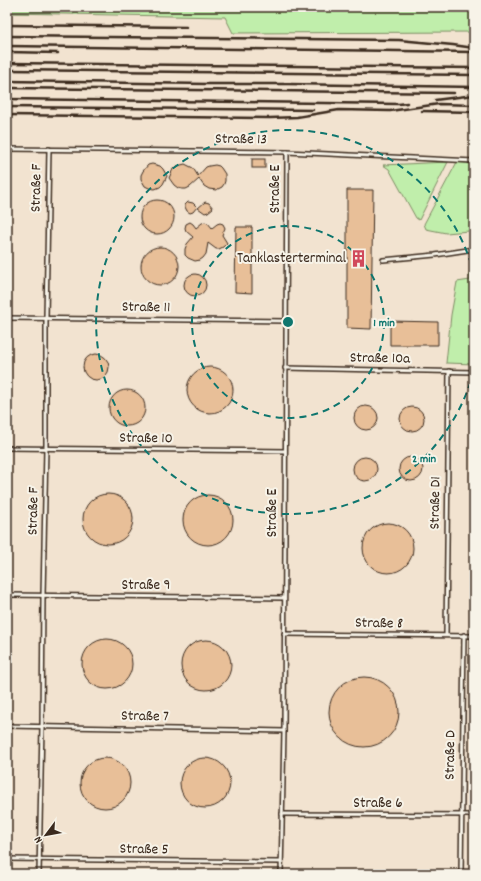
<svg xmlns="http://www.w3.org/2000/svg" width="481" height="881" viewBox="0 0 481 881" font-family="Dekko,sans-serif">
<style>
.built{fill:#f2e3d0}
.green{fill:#c0eeab;stroke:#7e8c64}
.building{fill:#e8bf98;stroke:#3b2a1e}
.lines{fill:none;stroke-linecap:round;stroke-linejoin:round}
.service-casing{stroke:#3b2a1e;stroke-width:6}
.service{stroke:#f7f3e8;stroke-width:3}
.rail{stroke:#3b2a1e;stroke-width:2.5}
.ring{fill:none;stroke:#0f766e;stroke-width:2;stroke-dasharray:7 5}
.labels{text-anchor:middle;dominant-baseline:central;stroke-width:4;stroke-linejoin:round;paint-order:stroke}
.street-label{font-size:15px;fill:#3b2a1e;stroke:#f7f3e8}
.poi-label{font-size:15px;fill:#3b2a1e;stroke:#f7f3e8;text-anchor:end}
.centre{fill:#0f766e;stroke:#f7f3e8;stroke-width:2}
.ring-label{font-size:12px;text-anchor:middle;font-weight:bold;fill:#0f766e;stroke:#f7f3e8;stroke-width:4;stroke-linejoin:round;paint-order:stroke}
</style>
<rect width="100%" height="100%" fill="#f7f3e8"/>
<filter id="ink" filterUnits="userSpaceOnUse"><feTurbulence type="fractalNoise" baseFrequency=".025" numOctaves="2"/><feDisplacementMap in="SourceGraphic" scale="8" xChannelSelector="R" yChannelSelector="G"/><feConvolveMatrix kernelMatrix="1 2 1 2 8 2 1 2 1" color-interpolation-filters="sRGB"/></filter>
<g filter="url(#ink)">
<!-- built -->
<rect class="built" x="7" y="7" width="467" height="867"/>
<!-- green -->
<g class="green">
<polygon points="7,7 474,7 474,32 233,33 225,17 7,13"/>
<polygon points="448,162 419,220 416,218 389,169 383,165"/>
<polygon points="457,162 474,164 474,227 469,231 446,233 426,229 424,224"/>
<polygon points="474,272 474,364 446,363 451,315 457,282 470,280 469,273"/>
</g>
<!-- building -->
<g class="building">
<rect x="252" y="159" width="13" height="9"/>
<polygon points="152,164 160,166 163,169 167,176 163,184 160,187 155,189 149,188 145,186 141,179 141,175 143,171 148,165"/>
<polygon points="185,164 193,168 198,176 206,167 209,166 215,165 219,166 221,168 225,174 225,181 224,184 222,187 216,190 209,189 204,186 199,179 190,187 186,189 182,189 178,188 174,185 169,178 173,169 177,166"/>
<polygon points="347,190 373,190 371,329 347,328"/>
<circle cx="157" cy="217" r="17"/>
<polygon points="188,202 193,203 197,207 193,212 190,213 187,211 185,207 185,205"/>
<polygon points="205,202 209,203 213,208 208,212 205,213 198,208"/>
<polygon points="190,222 193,224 196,228 202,223 205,222 208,223 212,228 217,224 220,223 223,224 225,228 222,235 227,243 223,247 219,249 216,249 208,243 206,254 203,258 200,260 195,261 188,258 185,255 185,249 187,244 193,237 186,231 185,228 186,224"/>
<polygon points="236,227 252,227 252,293 235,292"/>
<circle cx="160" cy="266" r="19"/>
<circle cx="195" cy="285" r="11"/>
<polygon points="390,321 438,322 438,345 390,345"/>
<circle cx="96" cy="367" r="13"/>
<circle cx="210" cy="390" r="23"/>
<circle cx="127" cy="408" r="18"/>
<circle cx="366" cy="418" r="12"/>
<circle cx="412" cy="419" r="12"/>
<circle cx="411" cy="469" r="12"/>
<circle cx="365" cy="469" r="12"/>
<circle cx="108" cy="519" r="25"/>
<circle cx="208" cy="520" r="25"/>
<circle cx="388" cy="548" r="25"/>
<circle cx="107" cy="664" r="25"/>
<circle cx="206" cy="665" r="25"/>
<circle cx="364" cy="712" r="35"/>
<circle cx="205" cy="783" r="25"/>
<circle cx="105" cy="783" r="25"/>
</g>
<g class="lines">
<defs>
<g id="service">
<polyline points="7,149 287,152 474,161"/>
<polyline points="383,260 435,255 474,249"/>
<polyline points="7,318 286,321"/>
<polyline points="285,368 474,372"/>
<polyline points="7,448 285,451"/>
<polyline points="7,595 284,598"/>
<polyline points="284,634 474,636"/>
<polyline points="446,635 449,371"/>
<polyline points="7,726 284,731"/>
<polyline points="282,814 474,815"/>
<polyline points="7,859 281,862"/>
<polyline points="39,874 42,726 43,596 46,448 46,318 49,149"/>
<polyline points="281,874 284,731 287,152"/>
<polyline points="461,874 464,635"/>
</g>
</defs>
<!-- service casing -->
<use href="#service" class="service-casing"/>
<!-- service -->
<use href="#service" class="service"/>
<!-- rail -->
<g class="rail">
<polyline points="7,25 186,27"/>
<polyline points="7,36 399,40 453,45 474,48"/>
<polyline points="7,46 474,52"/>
<polyline points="7,52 58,53"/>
<polyline points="7,63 474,68"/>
<polyline points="7,70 474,75"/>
<polyline points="7,81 207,84 288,84 474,87"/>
<polyline points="7,88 454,93"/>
<polyline points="7,99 399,104 407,103"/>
<polyline points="435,100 474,95"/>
<polyline points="7,107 313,110"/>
<polyline points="422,111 474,112"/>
<polyline points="7,115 270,118 297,117 339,110 390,111 439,104 474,105"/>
</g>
</g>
</g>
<!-- distance rings -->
<g class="ring">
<circle cx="288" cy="322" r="96"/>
<path d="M474 370A192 192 0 1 1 474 274"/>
</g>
<!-- icons -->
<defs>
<symbol id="building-bare" viewBox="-9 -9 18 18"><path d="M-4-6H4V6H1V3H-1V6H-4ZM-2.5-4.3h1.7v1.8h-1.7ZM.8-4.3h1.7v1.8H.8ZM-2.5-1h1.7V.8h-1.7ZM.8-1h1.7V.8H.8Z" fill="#d1495b" stroke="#f7f3e8" stroke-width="2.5" paint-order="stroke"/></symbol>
</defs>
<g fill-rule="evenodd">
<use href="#building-bare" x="346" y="246" width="25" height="25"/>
</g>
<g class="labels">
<!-- street labels -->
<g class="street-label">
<text transform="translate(241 140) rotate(1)">Straße 13</text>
<text transform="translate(37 188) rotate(-89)">Straße F</text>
<text transform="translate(276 189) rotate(-90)">Straße E</text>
<text transform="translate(146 308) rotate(1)">Straße 11</text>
<text transform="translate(380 359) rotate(1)">Straße 10a</text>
<text transform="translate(146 439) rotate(1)">Straße 10</text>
<text transform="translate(436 503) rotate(-89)">Straße D1</text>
<text transform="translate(34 511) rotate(-89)">Straße F</text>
<text transform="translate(273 513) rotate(-90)">Straße E</text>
<text x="146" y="586">Straße 9</text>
<text transform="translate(379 624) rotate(1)">Straße 8</text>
<text transform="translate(145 717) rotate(1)">Straße 7</text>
<text transform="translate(451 755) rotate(-89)">Straße D</text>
<text x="378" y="804">Straße 6</text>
<text transform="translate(144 850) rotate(1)">Straße 5</text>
</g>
<!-- poi labels -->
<g class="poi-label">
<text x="346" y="259">Tanklasterterminal</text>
</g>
</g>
<circle cx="288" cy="322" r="6" class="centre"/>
<g class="ring-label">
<text x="384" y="326">1 min</text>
<text x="424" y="462">2 min</text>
</g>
<!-- margin -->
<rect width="481" height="881" fill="none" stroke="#f7f3e8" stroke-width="24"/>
<rect x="12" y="12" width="457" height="857" fill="none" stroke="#3b2a1e" stroke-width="1.5" filter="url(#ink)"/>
<!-- north arrow -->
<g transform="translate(46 835) rotate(238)" stroke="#f7f3e8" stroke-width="3" paint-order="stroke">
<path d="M0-3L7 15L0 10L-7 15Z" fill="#3b2a1e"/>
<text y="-6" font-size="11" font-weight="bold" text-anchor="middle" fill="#3b2a1e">N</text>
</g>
</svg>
